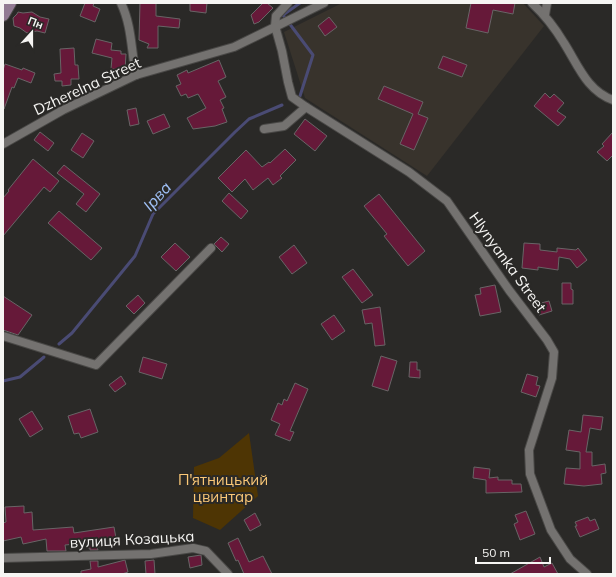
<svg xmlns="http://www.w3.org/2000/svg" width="616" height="577" viewBox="0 0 616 577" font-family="Mulish,sans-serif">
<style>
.built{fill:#38332c}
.green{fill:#4e3504}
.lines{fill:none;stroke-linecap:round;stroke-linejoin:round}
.stream{stroke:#4a4b74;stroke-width:3}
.building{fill:#661939;stroke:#686566}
.street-casing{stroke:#494846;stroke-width:10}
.secondary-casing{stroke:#494846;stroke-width:14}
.street{stroke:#747270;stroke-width:8}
.secondary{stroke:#927b93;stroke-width:12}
.labels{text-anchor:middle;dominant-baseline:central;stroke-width:4;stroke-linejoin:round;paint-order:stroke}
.street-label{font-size:15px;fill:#f6f5f3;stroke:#2a2927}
.park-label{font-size:15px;fill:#fbc877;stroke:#2a2927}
.water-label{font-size:16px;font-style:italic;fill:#9fc0f6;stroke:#2a2927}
</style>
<rect width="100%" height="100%" fill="#2a2927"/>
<!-- built -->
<polygon class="built" points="342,3 523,3 544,26 427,176 305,98 284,32"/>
<!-- green -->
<polygon class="green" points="249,433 258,496 220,530 193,518 194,467 219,458"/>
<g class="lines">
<!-- stream -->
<g class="stream">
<polyline points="300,96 313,55 283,15 300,3"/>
<polyline points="59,344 72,333 135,256 153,214 235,132 249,119 282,105"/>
<polyline points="3,381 20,377 44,357"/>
</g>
</g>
<!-- building -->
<g class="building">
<polygon points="85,3 94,3 93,6 100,9 95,22 80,16"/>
<polygon points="140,3 156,3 156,16 180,19 179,28 158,26 158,48 147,48 149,44 139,40"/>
<polygon points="190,3 207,3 206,13 190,11"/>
<polygon points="263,3 267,3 273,8 259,22 254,24 251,15"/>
<polygon points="471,3 515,3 513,14 493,10 488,33 466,28"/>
<polygon points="18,12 23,13 32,12 40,17 49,19 45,33 37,31 27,33 20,28 14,26 13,18 17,14"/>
<polygon points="329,17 337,27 325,36 318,26"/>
<polygon points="96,39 112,43 111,50 121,51 121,54 126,54 125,70 111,69 112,58 92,53"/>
<polygon points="74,48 75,65 78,65 79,79 71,79 71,85 62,86 62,81 55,81 54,74 61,73 60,49"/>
<polygon points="443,56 467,65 462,77 438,68"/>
<polygon points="219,60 226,77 218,81 226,97 220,100 224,108 222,109 227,122 215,126 193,129 187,118 206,108 198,94 188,98 186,94 181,96 176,86 181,84 177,75 187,70 188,73"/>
<polygon points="5,64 22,70 23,68 35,73 31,83 18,78 14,88 12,87 4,109 3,70"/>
<polygon points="384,86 423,102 418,114 428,118 414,150 400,144 413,114 378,99"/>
<polygon points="545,93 550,98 554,94 564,103 557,111 566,117 558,126 534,106"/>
<polygon points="136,108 139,124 130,126 127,110"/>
<polygon points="164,114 170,127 153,134 147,121"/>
<polygon points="305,119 327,136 315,151 294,134"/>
<polygon points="40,132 54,143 48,151 34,140"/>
<polygon points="613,132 613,155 607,161 597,152 604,146 602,144"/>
<polygon points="82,133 94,141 83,158 71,150"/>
<polygon points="285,149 296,160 280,176 282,178 273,185 268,178 253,190 245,179 232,192 218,178 246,150 262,167 269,162 270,163"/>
<polygon points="33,159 59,181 50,192 44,187 3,236 3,198 9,191 8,190"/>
<polygon points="64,165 100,194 86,212 76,204 84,194 57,173"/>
<polygon points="229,193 248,211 241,219 222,201"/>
<polygon points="379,194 425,251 408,266 384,236 387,234 364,206"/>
<polygon points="59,211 102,248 91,260 48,223"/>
<polygon points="221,237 229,244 222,252 214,244"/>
<polygon points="175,243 190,257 176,271 161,257"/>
<polygon points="524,243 540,244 540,250 557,252 557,248 576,250 578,248 587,260 577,268 570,259 559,257 558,270 538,267 538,270 522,268"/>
<polygon points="294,245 307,263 292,274 279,257"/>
<polygon points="353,269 373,295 362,303 342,277"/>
<polygon points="562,283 571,283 571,289 573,290 573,304 562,304"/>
<polygon points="495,285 501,312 480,316 475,295 481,294 480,288"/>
<polygon points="138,295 145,303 134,314 126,306"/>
<polygon points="3,296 32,315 18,335 3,330"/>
<polygon points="549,301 552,311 539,315 537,304"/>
<polygon points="380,307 385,345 375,346 372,323 365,324 362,310"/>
<polygon points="334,315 345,331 332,340 321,324"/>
<polygon points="381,356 397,361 388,391 372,386"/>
<polygon points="143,357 167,364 162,379 139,372"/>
<polygon points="410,362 417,362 417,370 420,370 420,378 409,377"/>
<polygon points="527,374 538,377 536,385 540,386 536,397 521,392"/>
<polygon points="121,376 126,384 115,392 109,385"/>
<polygon points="295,383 308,389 290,431 294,432 290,441 275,435 280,424 271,420 278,403 282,405 284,399 287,401"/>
<polygon points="90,409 98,432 81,438 79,433 74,434 68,416"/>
<polygon points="32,411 43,429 30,437 19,419"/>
<polygon points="583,415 603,417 601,430 590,428 586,452 592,452 592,466 605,464 606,473 601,474 602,484 584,486 564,484 566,468 580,469 580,452 566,450 569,430 581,432"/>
<polygon points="474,467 490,469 489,478 498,477 498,480 512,480 512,484 521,484 522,492 486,493 486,480 473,478"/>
<polygon points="24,506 24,513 32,512 33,530 73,527 74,533 114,527 117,544 97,547 98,550 90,550 90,548 88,548 87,543 65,545 66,551 47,551 46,539 23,544 21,537 3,541 3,523 6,522 5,507"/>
<polygon points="526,511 535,534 520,540 514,524 518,522 515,515"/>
<polygon points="255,513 261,525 250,531 244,520"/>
<polygon points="588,517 590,521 595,519 599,529 580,537 575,526 577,526 575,522"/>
<polygon points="238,538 249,562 263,556 272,574 244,574 238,560 236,561 228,543"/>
<polygon points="201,555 202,565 190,568 188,557"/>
<polygon points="540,557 544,567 552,563 558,574 510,574"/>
<polygon points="125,560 128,572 122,574 81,574 81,571 91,569 90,561 98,561 98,567"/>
<polygon points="154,560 155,574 146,574 145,561"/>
</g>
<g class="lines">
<defs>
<g id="street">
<path d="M 121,3 C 132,26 131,50 136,75"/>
<polyline points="288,3 276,16 275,26 282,51 288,82 292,97 306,107 409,172 447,201 509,290 547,340 554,352 552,378 529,450 530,474 551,530 570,559 587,574"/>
<path d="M 532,3 C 545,15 555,28 564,43 C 578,65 587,91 613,100"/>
<polyline points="545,15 547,3"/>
<polyline points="264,129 284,126 306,107"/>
<polyline points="3,144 63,110 136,75 234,47 324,3"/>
<polyline points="3,336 96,365 211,248"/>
<polyline points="3,558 151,554 193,548 206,551 228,574"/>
</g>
<polyline id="secondary" points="3,15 10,3"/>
</defs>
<!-- street casing -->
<use href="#street" class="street-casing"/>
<!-- secondary casing -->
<use href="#secondary" class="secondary-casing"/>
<!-- street -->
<use href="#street" class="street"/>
<!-- secondary -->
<use href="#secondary" class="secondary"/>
</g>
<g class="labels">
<!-- street labels -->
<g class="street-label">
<text transform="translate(87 86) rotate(-25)">Dzherelna Street</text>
<text transform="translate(508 262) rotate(54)">Hlynyanka Street</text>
<text transform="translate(132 539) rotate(-3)">вулиця Козацька</text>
</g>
<!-- park labels -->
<g class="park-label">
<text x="223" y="479">П'ятницький<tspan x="223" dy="17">цвинтар</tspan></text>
</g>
<!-- water labels -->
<g class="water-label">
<text transform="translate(157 196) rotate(-48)">Ірва</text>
</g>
</g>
<!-- border -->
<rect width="616" height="577" fill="none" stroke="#f6f5f3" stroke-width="8"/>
<!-- north arrow -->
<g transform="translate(32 32) rotate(21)" stroke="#2a2927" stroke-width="3" paint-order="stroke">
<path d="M0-3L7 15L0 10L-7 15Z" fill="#f6f5f3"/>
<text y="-6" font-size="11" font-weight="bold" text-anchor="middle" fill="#f6f5f3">Пн</text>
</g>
<!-- scale -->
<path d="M476 557v6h74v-6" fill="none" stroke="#f6f5f3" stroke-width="2"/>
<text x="482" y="557" font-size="12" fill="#f6f5f3" stroke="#2a2927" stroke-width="3" paint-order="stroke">50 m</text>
</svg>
